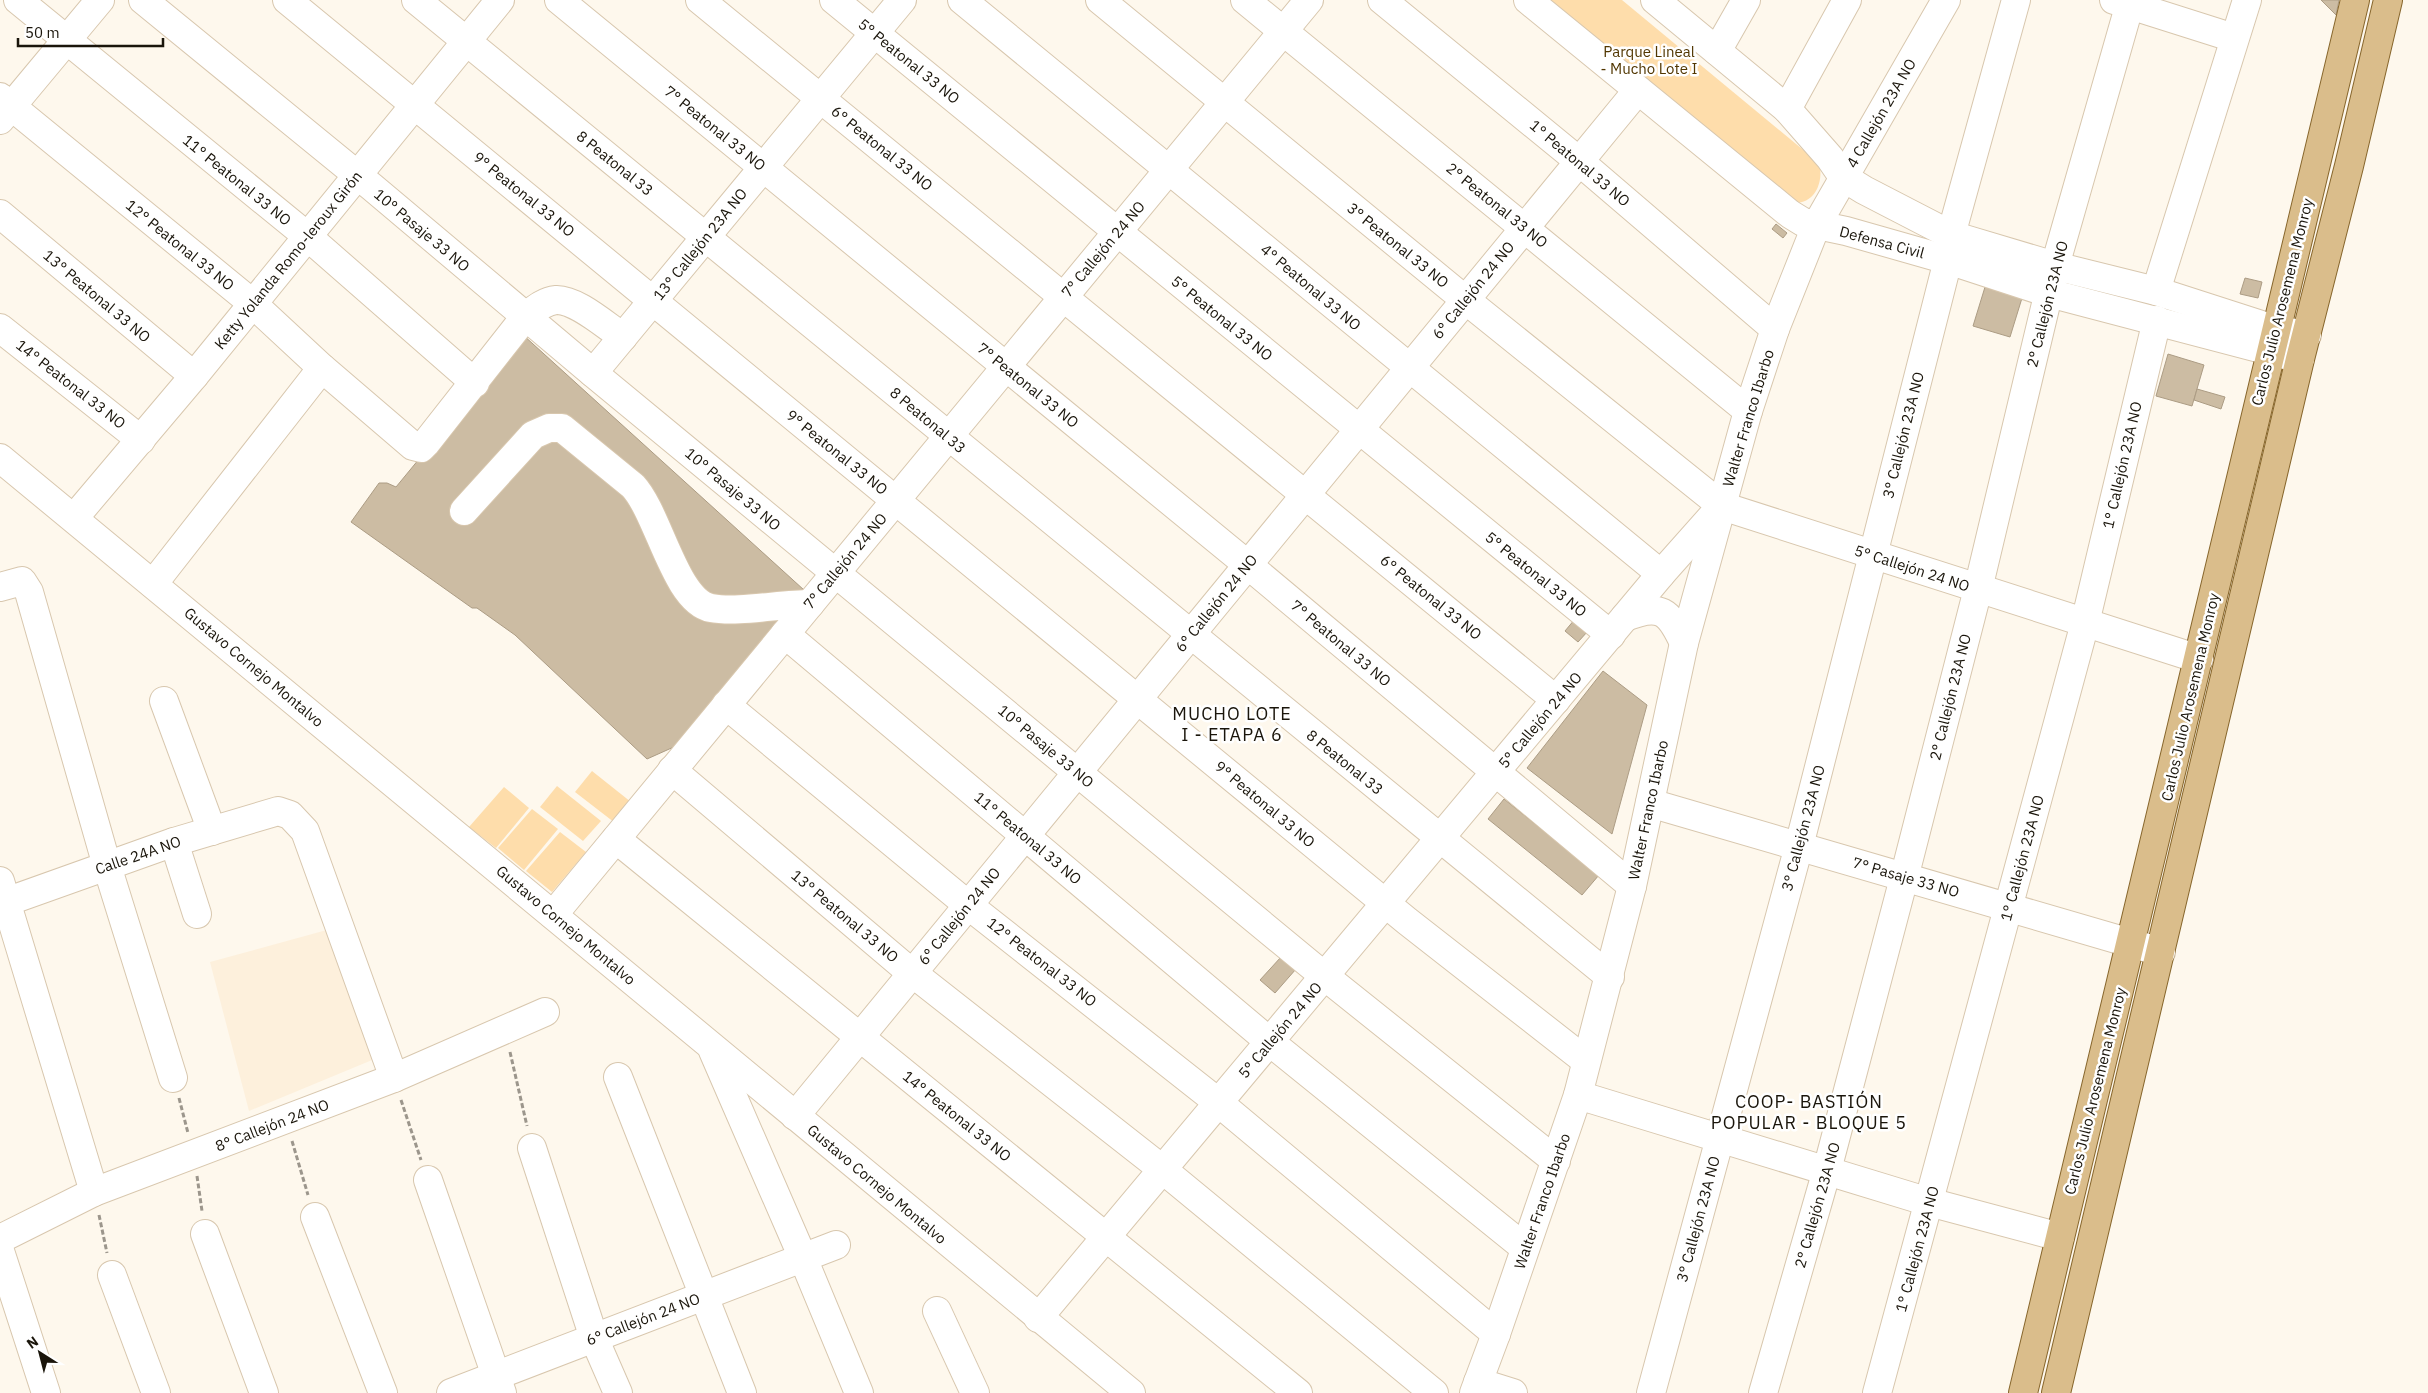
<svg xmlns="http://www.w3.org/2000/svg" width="2428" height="1393" viewBox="0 0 2428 1393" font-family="'IBM Plex Sans',sans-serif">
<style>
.built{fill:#fdf0dc}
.green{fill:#feddab}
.building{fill:#ccbca3;stroke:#ac9c84}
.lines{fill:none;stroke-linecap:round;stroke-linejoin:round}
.minor-casing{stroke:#d8c7ae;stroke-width:30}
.major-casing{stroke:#87662c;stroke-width:30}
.path{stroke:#9c968c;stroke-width:3;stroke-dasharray:5 2.5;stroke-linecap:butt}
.minor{stroke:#fff;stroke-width:28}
.major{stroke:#dabd8b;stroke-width:28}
.labels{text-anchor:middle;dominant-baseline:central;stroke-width:5;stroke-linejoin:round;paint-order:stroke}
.park-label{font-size:15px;fill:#513600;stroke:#fff}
.street-label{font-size:15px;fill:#1a150b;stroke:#fff}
.quarter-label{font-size:18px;letter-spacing:1px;fill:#1a150b;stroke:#fff}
</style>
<rect width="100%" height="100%" fill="#fef8ed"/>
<!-- built -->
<polygon class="built" points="334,928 377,1058 249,1111 210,962"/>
<!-- green -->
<g class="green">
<path d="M 1534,0 L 1622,0 L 1819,163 C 1824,180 1816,203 1795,203 Z"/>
<polygon points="592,771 636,806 619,826 575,792"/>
<polygon points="557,786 601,821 583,841 540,807"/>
<polygon points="504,787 529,808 496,848 469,827"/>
<polygon points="532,809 558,829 524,870 498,848"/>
<polygon points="560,832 586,852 552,892 526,871"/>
</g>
<!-- building -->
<g class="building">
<polygon points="2321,0 2339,0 2336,15"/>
<polygon points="1776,224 1787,233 1783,238 1772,229"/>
<polygon points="2245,278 2262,282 2258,298 2240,294"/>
<polygon points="1985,287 2022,298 2010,337 1973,326"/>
<polygon points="522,334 804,590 676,746 647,759 515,635 477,608 472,608 351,522 379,483 387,483 396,487"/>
<polygon points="2168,354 2204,365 2192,406 2156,396"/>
<polygon points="2197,389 2225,397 2221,409 2194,400"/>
<polygon points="1575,619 1588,631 1578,642 1565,631"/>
<polygon points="1603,671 1647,705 1612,834 1527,768"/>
<polygon points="1504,799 1599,875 1582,895 1488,819"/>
<polygon points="1281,957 1296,969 1275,993 1260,980"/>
</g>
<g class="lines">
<defs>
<g id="minor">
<polyline points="18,0 307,236 475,383"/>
<polyline points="143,0 372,187 593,373 1312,966 1556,1161"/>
<polyline points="287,0 1407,921 1586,1061"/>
<polyline points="416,0 1610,977"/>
<polyline points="559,0 1248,565 1632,886"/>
<polyline points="700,0 1556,700"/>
<polyline points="834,0 1611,635"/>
<polyline points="962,0 1661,574"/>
<polyline points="1100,0 1452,289 1722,506 2199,659"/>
<polyline points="1245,0 1748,411"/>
<polyline points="1382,0 1580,162 1775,329"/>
<polyline points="1528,0 1790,214 1803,222 1846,231 1948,260 2049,293 2300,359"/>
<polyline points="1655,0 1787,109 1830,158 1843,177 1864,190 1951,235 2055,266 2156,291 2277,330 2307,335"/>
<polyline points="2114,0 2234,38"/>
<polyline points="1717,51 1746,0"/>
<path d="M 0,97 L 252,303 L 322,368 L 413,446 L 421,448 L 426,443 L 525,317 C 534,310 544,301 556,300 C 576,299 606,326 623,337"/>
<polyline points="1787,109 1847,0"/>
<polyline points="0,120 100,0"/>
<polyline points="0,214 194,376"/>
<polyline points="1951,235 2016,0"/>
<polyline points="2156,291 2247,0"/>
<polyline points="0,328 141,440"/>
<polyline points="593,373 902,0"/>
<polyline points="0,458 1131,1393"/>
<path d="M 464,511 L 533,435 L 549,428 L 562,428 L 633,486 C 659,514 675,601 711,608 C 738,613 780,604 810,604"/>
<polyline points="74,518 194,376 500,0"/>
<polyline points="153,584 322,368"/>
<polyline points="0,587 22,581 29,592 107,866 173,1078"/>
<path d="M 1625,617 C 1661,603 1669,611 1684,643"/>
<polyline points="785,634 1270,1042 1525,1248"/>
<polyline points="164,701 212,831"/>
<polyline points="726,705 968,905 1219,1103 1496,1334"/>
<polyline points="672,770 901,964 1162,1169 1434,1393"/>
<polyline points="1650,803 2161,952"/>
<polyline points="616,839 1298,1393"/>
<polyline points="174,842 197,914"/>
<polyline points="0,881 94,1192"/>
<polyline points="0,904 174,842 278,811 290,815 305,831 394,1078"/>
<polyline points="553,915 1309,0"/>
<polyline points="713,1051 803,1258 859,1393"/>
<polyline points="618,1077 742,1393"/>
<polyline points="1578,1095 1929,1202 2060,1237"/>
<polyline points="795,1116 1638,90"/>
<polyline points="532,1148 594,1338 618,1393"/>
<polyline points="428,1180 502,1393"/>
<polyline points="315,1217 383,1393"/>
<polyline points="205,1234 264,1393"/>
<polyline points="0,1239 94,1192 394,1078 545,1012"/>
<polyline points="0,1251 46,1393"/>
<polyline points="112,1275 156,1393"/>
<polyline points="937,1311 975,1393"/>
<polyline points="1038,1318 1661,574 1717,511"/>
<polyline points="1478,1382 1513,1393"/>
<polyline points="451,1393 836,1245"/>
<polyline points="1474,1393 1496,1334 1578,1095 1632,886 1684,643 1748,411 1775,329 1816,226 1946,0"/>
<polyline points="1651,1393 1799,846 1948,260"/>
<polyline points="1763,1393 1827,1170 1904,878 1978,589 2055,266 2131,0"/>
<polyline points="1877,1393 2085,623 2157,320"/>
</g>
<g id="major">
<polyline points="2023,1393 2355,0"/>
<polyline points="2056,1393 2300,359 2349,166 2388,0"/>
</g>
</defs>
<!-- minor casing -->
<use href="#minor" class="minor-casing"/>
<!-- major casing -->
<use href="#major" class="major-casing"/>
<!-- path -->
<g class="path">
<polyline points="510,1052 527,1126"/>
<polyline points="179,1098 188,1133"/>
<polyline points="401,1100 421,1160"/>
<polyline points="292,1141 308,1195"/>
<polyline points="197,1176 202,1211"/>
<polyline points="99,1215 107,1253"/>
</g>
<!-- minor -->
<use href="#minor" class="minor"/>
<!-- major -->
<use href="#major" class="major"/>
</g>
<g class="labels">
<!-- park labels -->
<g class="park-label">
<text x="1649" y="51">Parque Lineal<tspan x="1649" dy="17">- Mucho Lote I</tspan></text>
</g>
<!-- street labels -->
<g class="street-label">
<text transform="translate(909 61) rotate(39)">5° Peatonal 33 NO</text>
<text transform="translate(1881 113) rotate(-60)">4 Callejón 23A NO</text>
<text transform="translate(715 128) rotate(39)">7° Peatonal 33 NO</text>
<text transform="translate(882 148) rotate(39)">6° Peatonal 33 NO</text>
<text transform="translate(615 163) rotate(39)">8 Peatonal 33</text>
<text transform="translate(1580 163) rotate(40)">1° Peatonal 33 NO</text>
<text transform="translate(237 180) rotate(39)">11° Peatonal 33 NO</text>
<text transform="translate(524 194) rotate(39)">9° Peatonal 33 NO</text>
<text transform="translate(1497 205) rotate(39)">2° Peatonal 33 NO</text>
<text transform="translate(422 230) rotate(40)">10° Pasaje 33 NO</text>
<text transform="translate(1882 242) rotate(15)">Defensa Civil</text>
<text transform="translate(700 244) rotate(-51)">13° Callejón 23A NO</text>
<text transform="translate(180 245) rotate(39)">12° Peatonal 33 NO</text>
<text transform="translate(1398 245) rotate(39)">3° Peatonal 33 NO</text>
<text transform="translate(1103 249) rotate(-50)">7° Callejón 24 NO</text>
<text transform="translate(288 260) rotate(-51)">Ketty Yolanda Romo-leroux Girón</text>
<text transform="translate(1311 287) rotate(40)">4° Peatonal 33 NO</text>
<text transform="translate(1473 290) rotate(-51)">6° Callejón 24 NO</text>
<text transform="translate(97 296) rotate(40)">13° Peatonal 33 NO</text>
<text transform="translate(2282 302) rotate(-76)">Carlos Julio Arosemena Monroy</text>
<text transform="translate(2047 304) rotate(-76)">2° Callejón 23A NO</text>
<text transform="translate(1222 318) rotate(39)">5° Peatonal 33 NO</text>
<text transform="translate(71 384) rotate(38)">14° Peatonal 33 NO</text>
<text transform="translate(1028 385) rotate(39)">7° Peatonal 33 NO</text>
<text transform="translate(1748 418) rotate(-73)">Walter Franco Ibarbo</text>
<text transform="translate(928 420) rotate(40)">8 Peatonal 33</text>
<text transform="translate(1903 435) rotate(-76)">3° Callejón 23A NO</text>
<text transform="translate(837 452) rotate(39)">9° Peatonal 33 NO</text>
<text transform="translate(2122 465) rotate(-77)">1° Callejón 23A NO</text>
<text transform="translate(733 489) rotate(40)">10° Pasaje 33 NO</text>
<text transform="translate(845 561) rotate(-50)">7° Callejón 24 NO</text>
<text transform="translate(1912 568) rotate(18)">5° Callejón 24 NO</text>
<text transform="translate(1536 574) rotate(39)">5° Peatonal 33 NO</text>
<text transform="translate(1431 597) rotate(39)">6° Peatonal 33 NO</text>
<text transform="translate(1216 603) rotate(-51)">6° Callejón 24 NO</text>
<text transform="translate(1341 643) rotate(40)">7° Peatonal 33 NO</text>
<text transform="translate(254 667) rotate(40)">Gustavo Cornejo Montalvo</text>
<text transform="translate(1950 697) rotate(-76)">2° Callejón 23A NO</text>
<text transform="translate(2190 697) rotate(-77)">Carlos Julio Arosemena Monroy</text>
<text transform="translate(1540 720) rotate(-50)">5° Callejón 24 NO</text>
<text transform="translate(1046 746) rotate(40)">10° Pasaje 33 NO</text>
<text transform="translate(1345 762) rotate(39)">8 Peatonal 33</text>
<text transform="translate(1265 804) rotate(40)">9° Peatonal 33 NO</text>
<text transform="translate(1648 810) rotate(-78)">Walter Franco Ibarbo</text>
<text transform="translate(1803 828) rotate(-75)">3° Callejón 23A NO</text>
<text transform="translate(1028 838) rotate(40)">11° Peatonal 33 NO</text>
<text transform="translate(138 855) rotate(-19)">Calle 24A NO</text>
<text transform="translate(2022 858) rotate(-75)">1° Callejón 23A NO</text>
<text transform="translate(1906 877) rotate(16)">7° Pasaje 33 NO</text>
<text transform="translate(845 916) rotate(40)">13° Peatonal 33 NO</text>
<text transform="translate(959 916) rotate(-51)">6° Callejón 24 NO</text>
<text transform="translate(566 925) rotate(40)">Gustavo Cornejo Montalvo</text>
<text transform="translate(1042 962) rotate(38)">12° Peatonal 33 NO</text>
<text transform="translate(1280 1030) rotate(-50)">5° Callejón 24 NO</text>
<text transform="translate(2095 1091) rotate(-76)">Carlos Julio Arosemena Monroy</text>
<text transform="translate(957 1116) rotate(39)">14° Peatonal 33 NO</text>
<text transform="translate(272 1125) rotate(-21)">8° Callejón 24 NO</text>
<text transform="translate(877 1184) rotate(40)">Gustavo Cornejo Montalvo</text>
<text transform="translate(1542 1201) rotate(-71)">Walter Franco Ibarbo</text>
<text transform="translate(1817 1205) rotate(-74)">2° Callejón 23A NO</text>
<text transform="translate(1698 1219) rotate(-75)">3° Callejón 23A NO</text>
<text transform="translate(1917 1249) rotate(-75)">1° Callejón 23A NO</text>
<text transform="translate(643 1319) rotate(-21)">6° Callejón 24 NO</text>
</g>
<!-- quarter labels -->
<g class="quarter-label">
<text x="1232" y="713">MUCHO LOTE<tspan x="1232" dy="21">I - ETAPA 6</tspan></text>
<text x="1809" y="1101">COOP- BASTIÓN<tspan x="1809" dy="21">POPULAR - BLOQUE 5</tspan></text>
</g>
</g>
<!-- north arrow -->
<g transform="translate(40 1353) rotate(324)" stroke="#ffffff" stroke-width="4" paint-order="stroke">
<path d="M0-4L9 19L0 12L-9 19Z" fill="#1a150b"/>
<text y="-8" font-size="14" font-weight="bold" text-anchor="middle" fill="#1a150b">N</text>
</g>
<!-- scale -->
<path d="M18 38v8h145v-8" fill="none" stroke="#1a150b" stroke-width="2.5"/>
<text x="25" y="38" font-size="15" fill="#1a150b" stroke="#ffffff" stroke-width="4" paint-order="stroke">50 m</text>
</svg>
